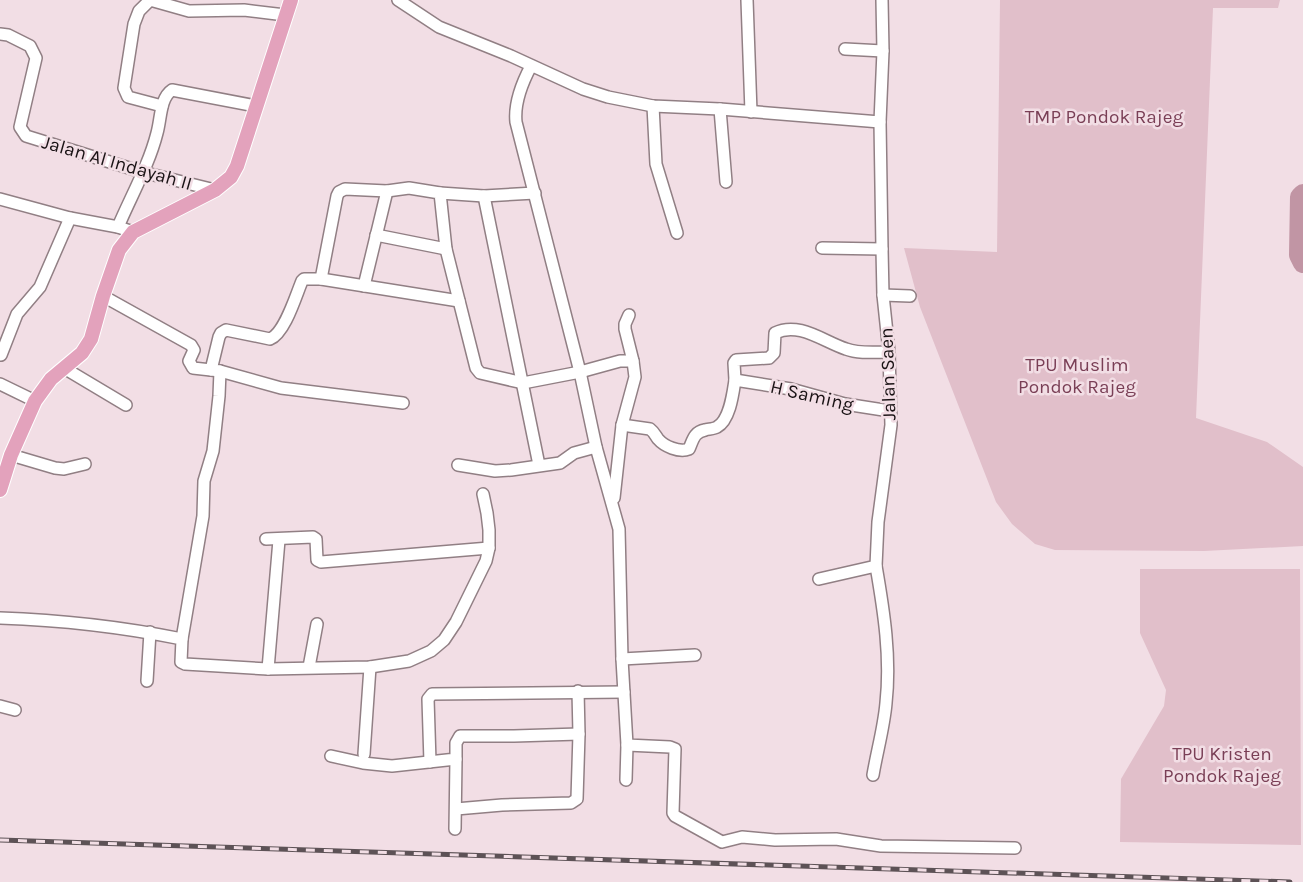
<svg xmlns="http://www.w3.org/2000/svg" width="1303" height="882" viewBox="0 0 1303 882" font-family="Karla,sans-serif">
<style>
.green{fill:#e1bfca}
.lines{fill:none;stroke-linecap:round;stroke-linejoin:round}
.river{stroke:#c195a4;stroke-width:20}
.minor-casing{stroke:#917f84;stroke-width:14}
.major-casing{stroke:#fff;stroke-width:16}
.minor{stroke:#fff;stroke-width:11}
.major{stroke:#e3a2bc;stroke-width:14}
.rail-casing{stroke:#5d5256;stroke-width:5}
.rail{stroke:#f2dee5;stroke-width:3;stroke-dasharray:9;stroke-linecap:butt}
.labels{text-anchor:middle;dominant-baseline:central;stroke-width:5;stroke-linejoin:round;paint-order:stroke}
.park-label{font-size:19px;fill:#7a3f56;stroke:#f2dee5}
.street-label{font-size:19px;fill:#1a1315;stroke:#f2dee5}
</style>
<rect width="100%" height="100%" fill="#f2dee5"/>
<!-- green -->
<g class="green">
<polygon points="1000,0 1280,0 1278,8 1213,8 1196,418 1267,442 1303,467 1303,546 1204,551 1055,550 1035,544 1012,524 996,502 920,307 904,248 997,252"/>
<polygon points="1140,569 1300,569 1301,845 1120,842 1121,779 1164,706 1166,690 1140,633"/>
</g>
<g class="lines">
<!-- river -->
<polyline class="river" points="1303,194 1300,197 1299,255 1303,263"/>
<defs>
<g id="minor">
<polyline points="398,0 439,27 511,56 583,89 608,97 653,106 720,109 880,122"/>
<polyline points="747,0 751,112"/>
<polyline points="0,34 8,35 30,46 36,58 20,127 26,136 142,172 215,190"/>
<polyline points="845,49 883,51"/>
<path d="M 531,66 C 522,83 514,103 516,122 L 580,372 L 596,447 L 619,529 L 622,659 L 627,745 L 670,747 L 675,749 L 673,813 L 675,816 L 722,842 L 742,837 L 775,840 L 836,839 L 881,846 L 1015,848"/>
<polyline points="162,106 128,97 124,88 134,24 139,11 150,0 189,11 244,10 285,15"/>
<polyline points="653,106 656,164 677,233"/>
<polyline points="720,109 726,182"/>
<polyline points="440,193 484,196 535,193"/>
<polyline points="484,196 539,465"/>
<polyline points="0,199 70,218 118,227 133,232"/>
<path d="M 118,227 C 131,196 149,165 157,133 C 161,119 160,98 172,90 L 256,106"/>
<polyline points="376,235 446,249"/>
<polyline points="822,248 882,249"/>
<polyline points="321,279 337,196 339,192 345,189 387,191 409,188 440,193 446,249 476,368 480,373 523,383 580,372 620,361 633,361 635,377 622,425 614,498"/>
<polyline points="364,286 387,191"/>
<polyline points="883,295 910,296"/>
<polyline points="103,296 191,345 194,350 189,361 193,368 220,371 281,388 403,403"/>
<polyline points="629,315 625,324 625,329 633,361"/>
<polyline points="1,355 17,314 40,287 70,218"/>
<polyline points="64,368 126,405"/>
<path d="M 211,370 L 219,337 L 221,333 L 226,330 L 270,339 C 285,333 296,295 302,281 L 304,279 L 321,279 L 459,301"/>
<path d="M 735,380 L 734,363 L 736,360 L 769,358 L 774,353 L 775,333 C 799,321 824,342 846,349 C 859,354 876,352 889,352"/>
<polyline points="0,384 35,401"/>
<path d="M 622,425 L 650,429 C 654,432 655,435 658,439 C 664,446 679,453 689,449 C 693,440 694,432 705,430 C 708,429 714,429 717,427 C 730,420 733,393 735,380 L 791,389 L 845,404 L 890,411"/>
<polyline points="11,455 55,468 64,469 85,464"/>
<polyline points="458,465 495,471 511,470 560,463 574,453 596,447"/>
<polyline points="266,539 313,537 316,539 317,560 321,562 489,548"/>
<polyline points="819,579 876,566 878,522 891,425 889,352 883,295 882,249 880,122 883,51 882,0"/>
<path d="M 0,618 C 61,620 122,627 182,639 L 181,662 L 185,664 L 268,669 L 370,667 L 409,661 L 431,651 L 444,640 L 456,622 L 486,561 L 489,548 L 489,530 L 487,513 L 483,494"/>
<polyline points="182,639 203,516 204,481 213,451 219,396 220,371"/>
<polyline points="622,659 695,655"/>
<polyline points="309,667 317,624"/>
<polyline points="268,669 279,540"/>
<polyline points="147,681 150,632"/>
<polyline points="0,706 15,710"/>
<polyline points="364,754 370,667"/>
<polyline points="331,756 363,763 392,766 456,759 456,743 460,736 514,736 579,734"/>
<polyline points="430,762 428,699 432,694 624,692"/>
<path d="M 873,775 C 877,751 884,727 886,703 C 891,657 884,612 876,566"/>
<polyline points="626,780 627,745"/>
<polyline points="456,809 502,805 571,803 577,799 579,734 578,691"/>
<polyline points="455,829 456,759"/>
</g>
<polyline id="major" points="0,490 11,455 35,401 51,379 82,353 91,339 103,296 119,250 133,232 215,190 231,177 237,166 291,0"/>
</defs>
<!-- minor casing -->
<use href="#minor" class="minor-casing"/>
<!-- major casing -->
<use href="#major" class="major-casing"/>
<!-- minor -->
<use href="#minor" class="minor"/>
<!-- major -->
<use href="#major" class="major"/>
<defs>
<polyline id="rail" points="0,840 1290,882"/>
</defs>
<!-- rail casing -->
<use href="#rail" class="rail-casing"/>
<!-- rail -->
<use href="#rail" class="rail"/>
</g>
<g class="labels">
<!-- park labels -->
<g class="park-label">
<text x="1104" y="117">TMP Pondok Rajeg</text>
<text x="1077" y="365">TPU Muslim<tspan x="1077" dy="22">Pondok Rajeg</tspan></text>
<text x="1222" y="754">TPU Kristen<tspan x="1222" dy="22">Pondok Rajeg</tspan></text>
</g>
<!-- street labels -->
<g class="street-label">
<text transform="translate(117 163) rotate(16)">Jalan Al Indayah II</text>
<text transform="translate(888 374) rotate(-92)">Jalan Saen</text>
<text transform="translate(812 396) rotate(13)">H Saming</text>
</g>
</g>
</svg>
